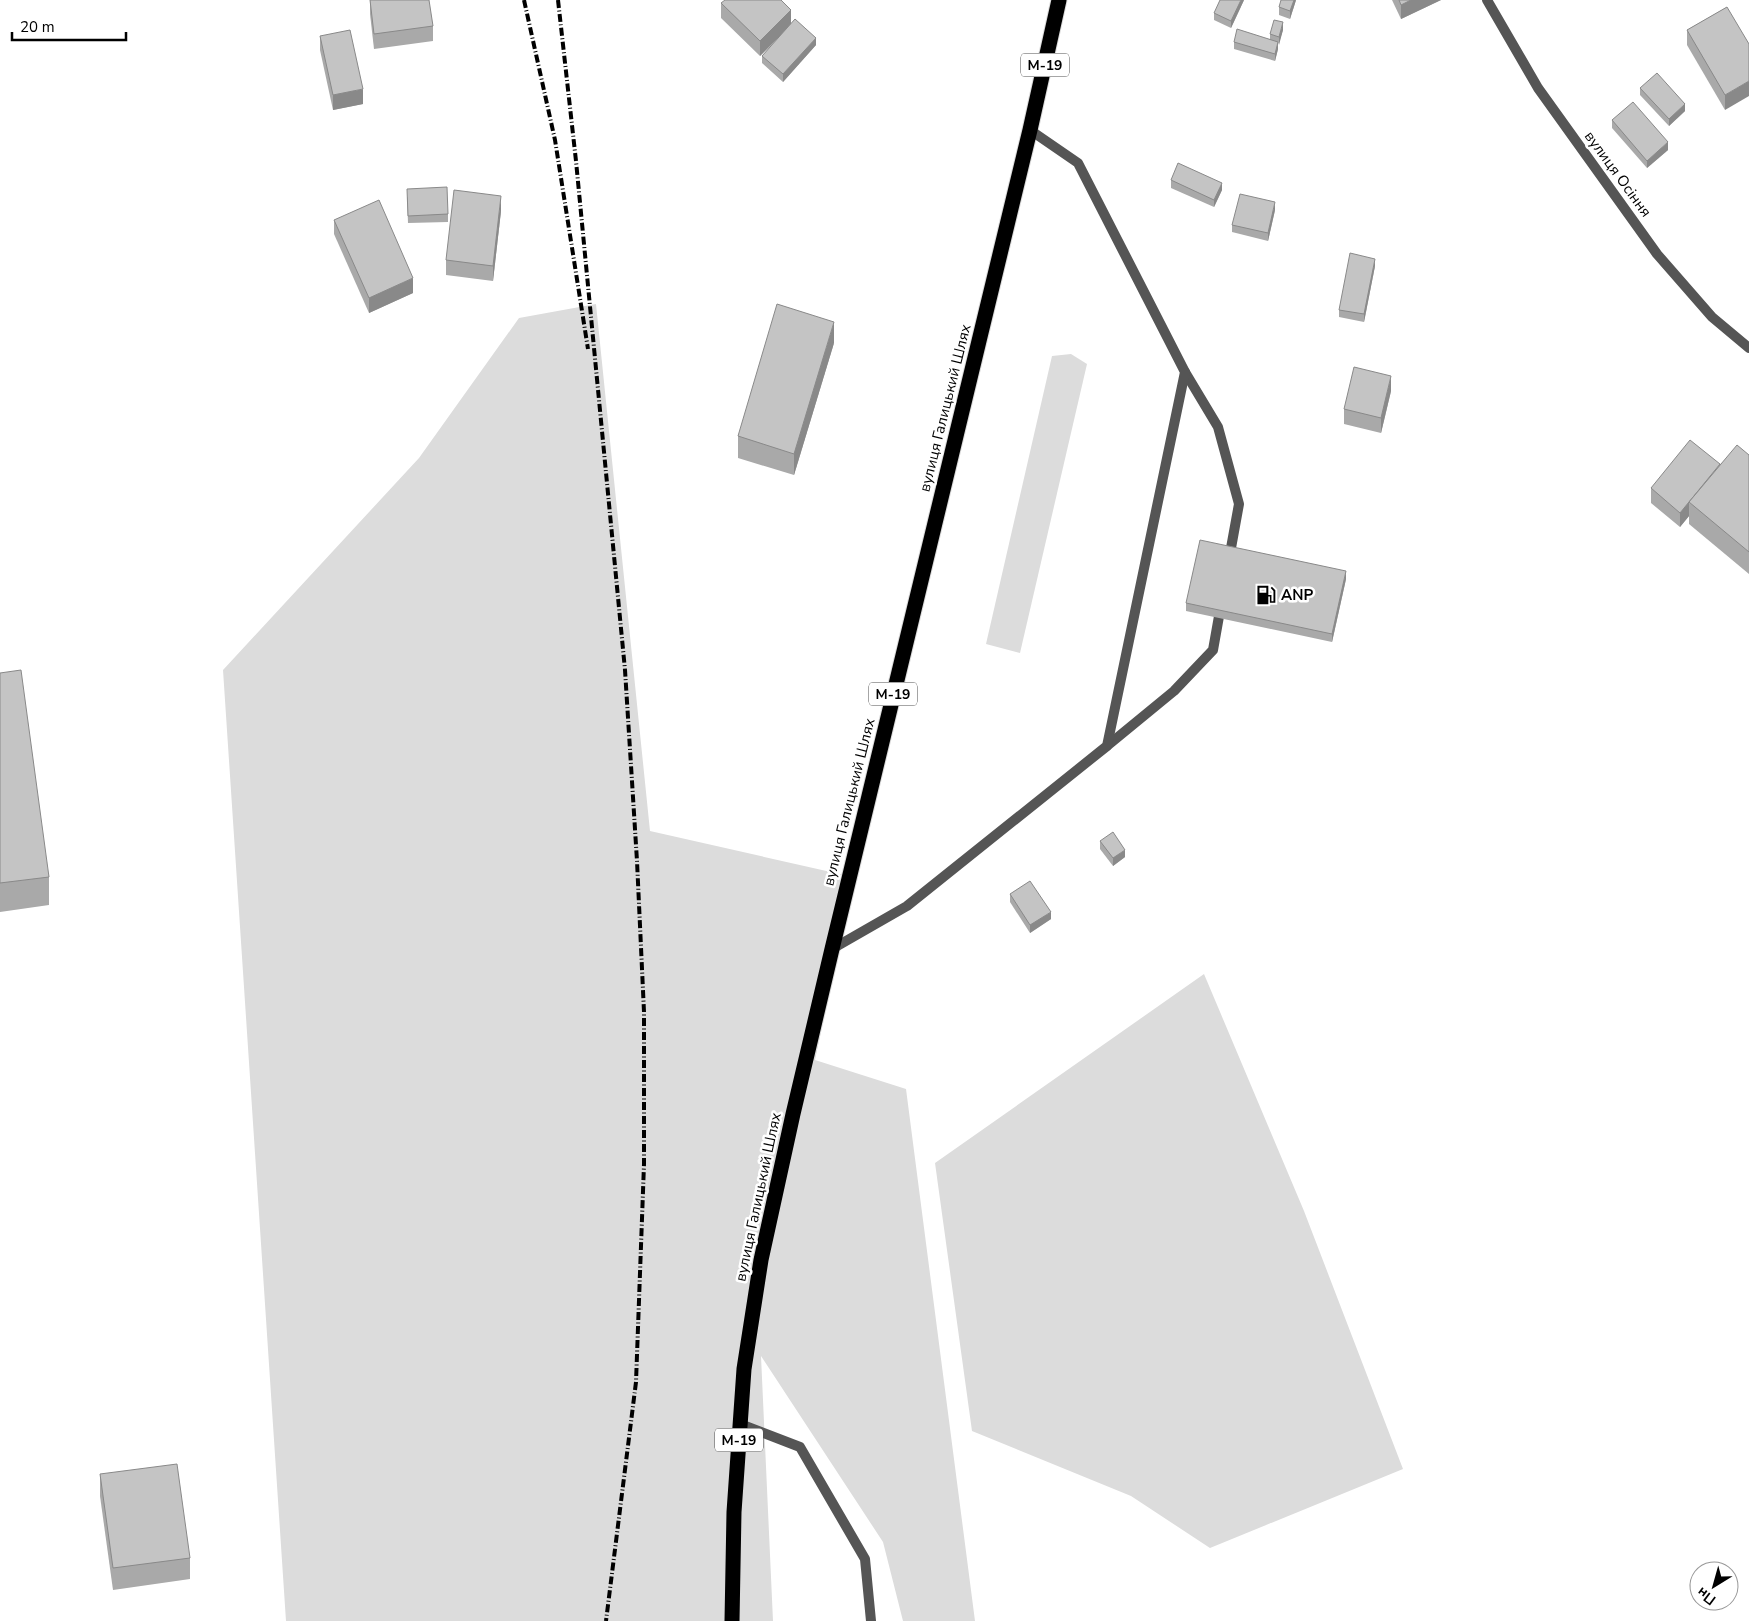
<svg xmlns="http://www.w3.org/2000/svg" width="1749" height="1621" viewBox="0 0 1749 1621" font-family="'Nunito Sans',sans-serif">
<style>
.green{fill:#dcdcdc}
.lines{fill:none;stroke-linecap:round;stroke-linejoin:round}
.highway-casing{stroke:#dbdbdb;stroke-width:17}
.lane{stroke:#555;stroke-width:10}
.street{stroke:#555;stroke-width:10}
.highway{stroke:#000;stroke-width:15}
.rail{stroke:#000;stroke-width:4;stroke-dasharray:8 2.5 1 2.5;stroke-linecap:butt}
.wall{fill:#a9a9a9}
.shaded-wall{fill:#898989}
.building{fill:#c4c4c4;stroke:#898989}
.labels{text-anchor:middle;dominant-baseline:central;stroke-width:5;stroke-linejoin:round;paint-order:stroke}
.shield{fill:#fff;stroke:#4c4c4c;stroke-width:1}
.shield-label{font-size:14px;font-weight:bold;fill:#000}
.street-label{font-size:15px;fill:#000;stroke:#fff}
.poi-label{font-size:15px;font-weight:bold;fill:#000;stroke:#fff;text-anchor:start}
</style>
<rect width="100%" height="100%" fill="#fff"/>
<!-- green -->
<g class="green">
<polygon points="596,304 650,831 853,877 815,1060 906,1089 975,1621 903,1621 883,1542 761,1356 773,1621 286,1621 223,670 419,458 519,318"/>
<polygon points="1071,354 1087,364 1020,653 986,644 1052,356"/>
<polygon points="1204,974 1304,1211 1403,1469 1210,1548 1131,1496 972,1431 935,1163"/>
</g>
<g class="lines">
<defs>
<polyline id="highway" points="732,1621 734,1512 744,1369 761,1260 793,1114 832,949 1030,130 1059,0"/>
</defs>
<!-- highway casing -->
<use href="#highway" class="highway-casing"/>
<!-- lane -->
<g class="lane">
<polyline points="1185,372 1218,427 1239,504 1229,559"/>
<polyline points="1107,746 1174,691 1213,650 1221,605"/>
<polyline points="832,949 907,906 1107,746 1185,372 1078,163 1030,130"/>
<polyline points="740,1424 800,1447 865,1559 871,1621"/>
</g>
<!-- street -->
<polyline class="street" points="1487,0 1538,88 1657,254 1712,317 1749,348"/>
<!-- highway -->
<use href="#highway" class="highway"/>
<!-- rail -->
<g class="rail">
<polyline points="524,0 555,140 588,349"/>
<polyline points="558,0 576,161 625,670 637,861 644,1012 644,1164 636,1382 606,1621"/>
</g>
</g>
<!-- wall -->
<g class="wall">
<polygon points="370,0 433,26 433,41 374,49 370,14"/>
<polygon points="1244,0 1231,28 1214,20 1214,13"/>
<polygon points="1296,0 1290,19 1279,15 1279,7"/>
<polygon points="1392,0 1441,0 1401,19"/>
<polygon points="721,3 791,24 816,45 783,82 762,63 762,56 785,31 760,56 721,18"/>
<polygon points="1727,7 1725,110 1687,45 1687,30"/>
<polygon points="1283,30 1278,45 1278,49 1275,61 1234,49 1234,42 1270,39 1270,34"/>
<polygon points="320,36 363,104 333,110 320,50"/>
<polygon points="1640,88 1685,111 1669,126 1640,95"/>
<polygon points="1612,120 1668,150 1647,168 1612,128"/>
<polygon points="1171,180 1222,190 1214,207 1171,188"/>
<polygon points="407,197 448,214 448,222 408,223"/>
<polygon points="1275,210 1268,241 1232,232 1232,225"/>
<polygon points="501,211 493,281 446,275 446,260"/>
<polygon points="334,220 413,293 369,313 334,234"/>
<polygon points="1375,266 1364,322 1339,317 1339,310"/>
<polygon points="834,343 794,475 738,458 738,436"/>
<polygon points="1391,391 1381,433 1344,424 1344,409"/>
<polygon points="1749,455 1749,574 1689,524 1689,516 1680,527 1651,503 1651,488 1720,464"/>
<polygon points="1346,579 1332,642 1186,611 1186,603"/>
<polygon points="0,673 49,877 49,905 0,912"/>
<polygon points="1100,841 1125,857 1113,866 1100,849"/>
<polygon points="1010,894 1051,919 1030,933 1010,902"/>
<polygon points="100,1474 190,1558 190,1579 113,1590 100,1496"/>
</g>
<!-- shaded-wall -->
<g class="shaded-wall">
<polygon points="1241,0 1244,0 1231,28 1231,21"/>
<polygon points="1294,0 1296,0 1290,19 1290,11"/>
<polygon points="1411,0 1441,0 1401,19 1401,5"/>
<polygon points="791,10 791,25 760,56 760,41"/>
<polygon points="1283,22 1283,30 1279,45 1279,37"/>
<polygon points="816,38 816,45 783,82 783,74"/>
<polygon points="1278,42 1278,49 1275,61 1275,54"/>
<polygon points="1749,81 1749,96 1725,110 1725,95"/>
<polygon points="363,89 363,104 333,110 333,95"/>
<polygon points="1685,104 1685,111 1669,126 1669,119"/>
<polygon points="1668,142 1668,150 1647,168 1647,161"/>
<polygon points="1222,183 1222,190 1214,207 1214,200"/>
<polygon points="501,196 501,211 493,281 493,266"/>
<polygon points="1275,202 1275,210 1268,241 1268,233"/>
<polygon points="1375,259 1375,266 1364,322 1364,314"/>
<polygon points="413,278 413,293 369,313 369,298"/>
<polygon points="834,322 834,343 794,475 794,454"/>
<polygon points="1391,376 1391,391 1381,433 1381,418"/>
<polygon points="1720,464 1689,502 1689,516 1680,527 1680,513"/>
<polygon points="1346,571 1346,579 1332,642 1332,634"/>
<polygon points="1125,850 1125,857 1113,866 1113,858"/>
<polygon points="1051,912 1051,919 1030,933 1030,925"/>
</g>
<!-- building -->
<g class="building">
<polygon points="370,0 429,0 433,26 374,34"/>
<polygon points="725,0 781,0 791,10 760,41 721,3"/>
<polygon points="1220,0 1241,0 1231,21 1214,13"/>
<polygon points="1281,0 1294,0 1290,11 1279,7"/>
<polygon points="1399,0 1411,0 1401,5"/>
<polygon points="1727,7 1749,44 1749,81 1725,95 1687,30"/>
<polygon points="795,19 816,38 783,74 762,56"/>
<polygon points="1274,20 1283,22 1279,37 1270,34"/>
<polygon points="1237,29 1278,42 1275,54 1234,42"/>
<polygon points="350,30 363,89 333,95 320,36"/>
<polygon points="1657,73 1685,104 1669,119 1640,88"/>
<polygon points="1633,102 1668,142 1647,161 1612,120"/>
<polygon points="1178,163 1222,183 1214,200 1171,180"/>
<polygon points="447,187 448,214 408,216 407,189"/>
<polygon points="454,190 501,196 493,266 446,260"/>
<polygon points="1240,194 1275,202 1268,233 1232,225"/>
<polygon points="379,200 413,278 369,298 334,220"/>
<polygon points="1350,253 1375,259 1364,314 1339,310"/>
<polygon points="777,304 834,322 794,454 738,436"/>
<polygon points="1354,367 1391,376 1381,418 1344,409"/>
<polygon points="1690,440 1720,464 1680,513 1651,488"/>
<polygon points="1737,445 1749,455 1749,552 1689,502"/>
<polygon points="1200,540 1346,571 1332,634 1186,603"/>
<polygon points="21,670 49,877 0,883 0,673"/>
<polygon points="1113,832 1125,850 1113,858 1100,841"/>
<polygon points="1030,881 1051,912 1030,925 1010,894"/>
<polygon points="177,1464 190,1558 113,1568 100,1474"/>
</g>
<!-- icons -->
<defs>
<symbol id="fuel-bare" viewBox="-9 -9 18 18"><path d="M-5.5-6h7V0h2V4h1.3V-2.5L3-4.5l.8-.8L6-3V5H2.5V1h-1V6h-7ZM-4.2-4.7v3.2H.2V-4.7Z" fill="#000" stroke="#fff" stroke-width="2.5" paint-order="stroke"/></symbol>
</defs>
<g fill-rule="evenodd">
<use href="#fuel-bare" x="1252" y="581" width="28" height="28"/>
</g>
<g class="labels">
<!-- shield labels -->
<g class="shield">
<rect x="1021" y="53.5" width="48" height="23" rx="4"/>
<rect x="869" y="682.5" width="48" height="23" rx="4"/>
<rect x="715" y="1428.5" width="48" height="23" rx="4"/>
</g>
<g class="shield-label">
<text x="1045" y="65">М-19</text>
<text x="893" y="694">М-19</text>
<text x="739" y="1440">М-19</text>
</g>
<!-- street labels -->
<g class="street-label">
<text transform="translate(1618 174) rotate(54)">вулиця Осіння</text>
<text transform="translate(945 408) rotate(-76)">вулиця Галицький Шлях</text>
<text transform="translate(849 802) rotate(-76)">вулиця Галицький Шлях</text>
<text transform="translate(758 1197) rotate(-78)">вулиця Галицький Шлях</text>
</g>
<!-- poi labels -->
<g class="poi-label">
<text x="1281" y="595">ANP</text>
</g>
</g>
<!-- north arrow -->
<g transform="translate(1714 1586) rotate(217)"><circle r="24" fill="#ffffff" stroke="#999999"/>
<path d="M0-4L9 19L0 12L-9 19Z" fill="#000000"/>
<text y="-8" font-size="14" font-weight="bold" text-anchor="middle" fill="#000000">Пн</text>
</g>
<!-- scale -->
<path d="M12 32v8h114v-8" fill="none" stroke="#000000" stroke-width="2.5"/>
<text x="20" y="32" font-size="15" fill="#000000" stroke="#ffffff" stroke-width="4" paint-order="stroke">20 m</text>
</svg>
